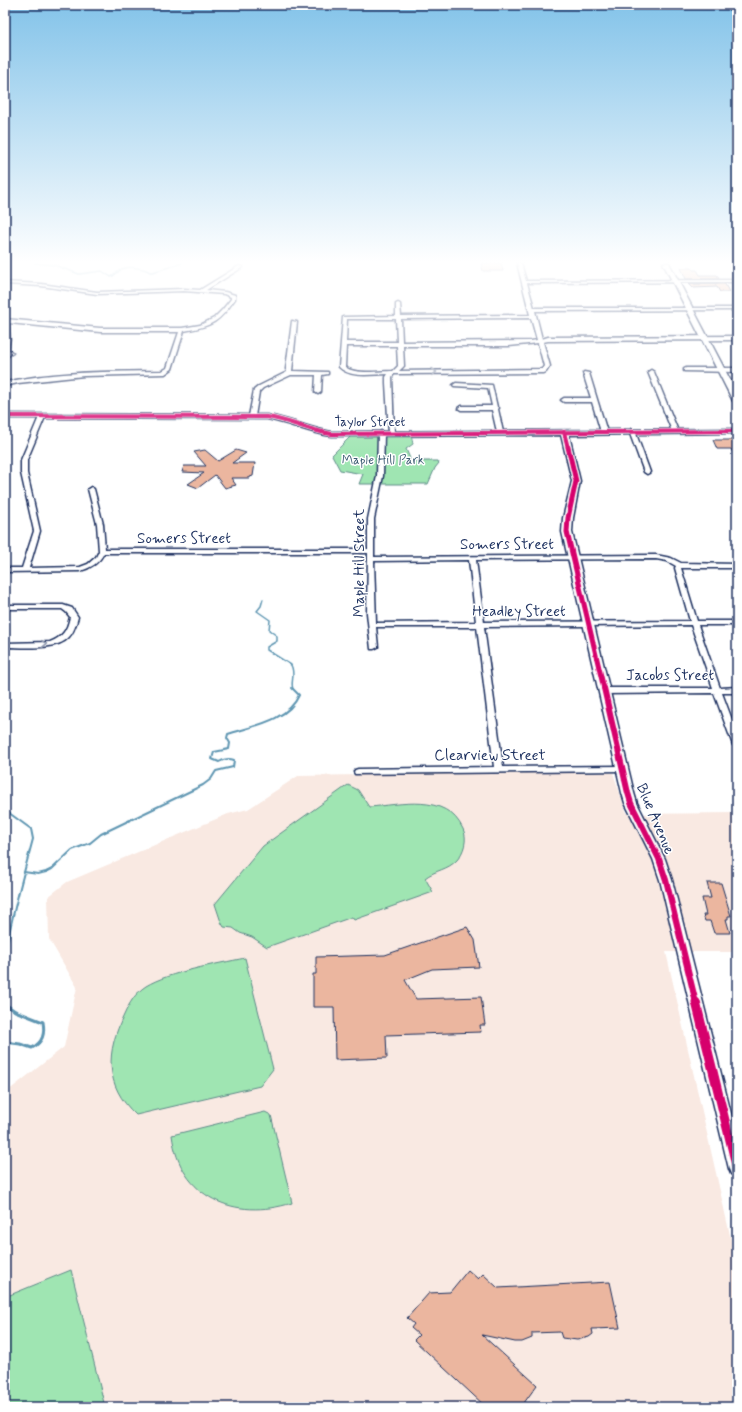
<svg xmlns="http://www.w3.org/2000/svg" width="742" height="1412" viewBox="0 0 742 1412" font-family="Mynerve,sans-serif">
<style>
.built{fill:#f9e9e2}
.green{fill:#9fe5b2;stroke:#5d8a88}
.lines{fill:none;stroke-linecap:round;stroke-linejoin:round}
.stream-far2{stroke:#5f96b2;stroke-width:1.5}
.stream-far1{stroke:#5f96b2;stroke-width:2}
.stream{stroke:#5f96b2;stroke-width:3}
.building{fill:#ebb69f;stroke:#1b2f5e}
.street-casing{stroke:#1b2f5e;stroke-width:3}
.secondary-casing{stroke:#1b2f5e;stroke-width:3}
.street{fill:#fff;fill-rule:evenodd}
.secondary{fill:#fff;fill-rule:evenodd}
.cycleway-far3-casing{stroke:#fff;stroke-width:5.5}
.cycleway-far2-casing{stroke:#fff;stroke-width:7}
.cycleway-far1-casing{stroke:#fff;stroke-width:9}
.cycleway-casing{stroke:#fff;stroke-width:12}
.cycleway-far3{stroke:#d6006c;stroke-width:4}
.cycleway-far2{stroke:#d6006c;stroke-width:5}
.cycleway-far1{stroke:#d6006c;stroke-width:6}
.cycleway{stroke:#d6006c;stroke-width:9}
.oneway{stroke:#8d97ae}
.labels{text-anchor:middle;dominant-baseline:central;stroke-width:3;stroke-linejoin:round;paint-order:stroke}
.far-street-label{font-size:13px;fill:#1b2f5e;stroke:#fff}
.far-park-label{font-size:13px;fill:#3c5c73;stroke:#fff}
.street-label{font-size:15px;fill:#1b2f5e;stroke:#fff}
</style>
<rect width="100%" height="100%" fill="#fff"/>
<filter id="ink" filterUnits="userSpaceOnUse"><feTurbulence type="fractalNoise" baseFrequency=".025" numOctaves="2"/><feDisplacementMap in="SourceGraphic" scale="8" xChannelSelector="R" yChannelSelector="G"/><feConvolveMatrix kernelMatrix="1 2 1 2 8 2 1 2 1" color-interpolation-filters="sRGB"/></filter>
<g filter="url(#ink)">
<!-- built -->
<polygon class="built" points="600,771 613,773 627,814 737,813 737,952 666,952 737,1266 737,1407 5,1407 5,1100 8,1091 64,1047 77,987 49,939 48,897 67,882 228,814 248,809 298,776"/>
<!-- green -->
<g class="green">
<polygon points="411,434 413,444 406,449 411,461 438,461 439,463 435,468 428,484 359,484 363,474 340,470 332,455 352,435"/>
<path d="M 348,785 L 358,790 L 369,807 C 400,805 446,792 463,829 C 468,839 464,852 457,860 C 448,870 435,870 425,878 L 433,892 L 354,920 L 352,917 L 267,947 L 252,937 L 240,933 L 233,928 L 224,927 L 221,922 L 215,904 L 263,846 Z"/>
<path d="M 245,958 L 273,1069 L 260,1086 L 136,1115 C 104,1085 106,1052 124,1015 C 129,1004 135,993 146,986 C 169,972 217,964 245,958 Z"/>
<path d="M 265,1112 L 271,1115 L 292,1203 C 235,1221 180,1198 172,1135 Z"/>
<polygon points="71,1270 105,1407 5,1407 5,1297"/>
</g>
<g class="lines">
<!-- stream-far2 -->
<g class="stream-far2">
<path d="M 35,263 L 54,265 L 79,274 L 102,271 L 111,277 C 116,275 119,269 125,268 C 129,266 147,269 150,272 L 153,272 L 182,263"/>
<path d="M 263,599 L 261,606 L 257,611 L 270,620 L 269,630 L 277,636 L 277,641 L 267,647 L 267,650 L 291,665 C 296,675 290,682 293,689"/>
</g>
<!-- stream-far1 -->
<g class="stream-far1">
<path d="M 5,810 L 31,829 L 33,839 C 24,873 14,906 8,940 C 6,954 9,967 5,980"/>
<path d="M 24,872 L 38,874 L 46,872 L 52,869 L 72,850 L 90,843 L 101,834 L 203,785 L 211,779 L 216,771 L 233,767 L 234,760 C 228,758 224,759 219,762 L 212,759 L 214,752 L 229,749 L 230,743 L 227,738 L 228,734 C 253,726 288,721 299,695 L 292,688"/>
</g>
<!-- stream -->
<path class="stream" d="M 5,1004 L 15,1011 L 43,1022 C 45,1034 43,1042 32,1048 L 20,1044 L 5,1042"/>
</g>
<!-- building -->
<g class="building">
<polygon points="481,263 501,263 503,271 483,271"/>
<polygon points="681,268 692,268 693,270 697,270 700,275 717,275 719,279 686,279"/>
<polygon points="689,284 725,284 729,292 720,292 717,287 693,288"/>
<polygon points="713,440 735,440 737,444 737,461 731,449 717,449"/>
<polygon points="205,450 218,461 236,450 246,453 232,463 255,463 253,476 250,477 250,478 231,478 236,485 225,488 215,475 198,488 188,484 204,473 182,472 184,466 206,466 194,452"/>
<polygon points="707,883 721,883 731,916 728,916 728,919 726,919 730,933 714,933 710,921 705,921 703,915 706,915 702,898 711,898"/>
<polygon points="467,927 475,940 479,967 432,969 405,980 416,999 481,997 485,1025 480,1025 481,1032 386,1035 387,1058 335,1060 334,1007 313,1007 313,974 316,974 316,957 385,955"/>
<polygon points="468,1270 478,1279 483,1274 498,1288 610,1282 620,1328 592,1329 593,1334 589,1337 577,1340 562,1338 560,1332 532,1333 532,1338 522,1342 515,1342 482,1335 537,1385 521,1407 486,1407 414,1340 419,1335 411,1328 414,1324 407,1318 429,1293 450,1292"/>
</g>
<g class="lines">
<defs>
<g id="street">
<path d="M 517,263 L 521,263 L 526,281 L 737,280 L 737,282 L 527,283 L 534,308 L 737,308 L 737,310 L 535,311 L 542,339 L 548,337 L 737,336 L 737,340 L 548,341 L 543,342 L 550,366 L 546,372 L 544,373 L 394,374 L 392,377 L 394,433 L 391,435 L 389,434 L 386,383 L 386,377 L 388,374 C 373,374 351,379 339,367 L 343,317 L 396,316 L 396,304 L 398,303 L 400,304 L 401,316 L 530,315 ZM 531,318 L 537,340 L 531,341 L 402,342 L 401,319 ZM 347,319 L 396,319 L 397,342 L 346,342 ZM 538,343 L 544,366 L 542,369 L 399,371 L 404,366 L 403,346 L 509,346 ZM 346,346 L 397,346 L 398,366 L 393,371 C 380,371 355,375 345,367 Z"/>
<path d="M 239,266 L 243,267 L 206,290 L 225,292 L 235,295 L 235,299 C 219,322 213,326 184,331 L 172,369 L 165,374 L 84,376 L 18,383 L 5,386 L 5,382 C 56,371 110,372 162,371 L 167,368 L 179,332 L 100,332 L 9,323 L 10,339 L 8,349 L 13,353 L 5,358 L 5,354 L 6,353 L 5,352 L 5,319 L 100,328 L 182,328 L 200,325 L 214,318 L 223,309 L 231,299 L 231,297 L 224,294 L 184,291 L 97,294 L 41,286 L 5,284 L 5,282 L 41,284 L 97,292 L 184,289 L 200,290 Z"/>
<polygon points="292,321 297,322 292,371 328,372 328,374 322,375 321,392 318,394 315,392 316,375 291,375 263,388 259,392 255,416 250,417 249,416 254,390 259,386 287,372 286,369"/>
<polygon points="686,368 737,368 737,372 684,371 684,369"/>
<polygon points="651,370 654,372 678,431 677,432 673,432 672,431 648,372"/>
<polygon points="584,372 589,373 607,432 606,433 602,433 601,432 592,402 564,402 561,400 564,398 591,398 583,373"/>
<polygon points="456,383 492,385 497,407 499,408 498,409 503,432 502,433 498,433 497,432 492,410 461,410 458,408 461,406 492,406 488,388 454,386 453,385"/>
<path d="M 42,415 L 45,417 L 27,460 L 27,473 L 40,531 L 29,568 L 80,567 L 88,564 L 96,557 L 99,551 L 97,524 L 88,489 L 91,487 L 94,489 L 103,524 L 105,549 L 368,549 L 368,519 L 377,476 L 378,433 L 381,431 L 384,433 L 383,476 L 374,519 L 374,557 L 656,555 L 671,558 L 681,563 L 737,564 L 737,568 L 681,568 L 697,621 L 737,621 L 737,625 L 698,625 L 720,688 L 737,687 L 737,693 L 722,693 L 737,733 L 737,748 L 733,745 L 714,693 L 603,694 L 599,691 L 603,688 L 713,688 L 691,625 L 484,627 L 503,767 L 622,766 L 625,767 L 626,769 L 625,771 L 355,774 L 354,772 L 355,770 L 358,769 L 494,767 L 477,627 L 376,627 L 378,647 L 374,649 L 371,649 L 367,613 L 368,553 L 104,553 C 99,563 91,568 80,571 L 5,572 L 5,568 L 22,568 L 34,531 L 21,473 L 21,460 L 39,417 ZM 656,559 L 667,561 L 676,566 L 675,568 L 690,621 L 484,622 L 476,560 ZM 469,560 L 476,622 L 376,623 L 374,561 Z"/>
<polygon points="632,429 635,431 650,472 649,473 647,474 644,472 629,431"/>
<path d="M 5,605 L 63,605 L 72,608 L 78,617 C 76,624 74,632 69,637 C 57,651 22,647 5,647 L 5,643 L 50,642 C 63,637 67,630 70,617 L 66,612 L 62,609 L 5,609 Z"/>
</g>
<g id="secondary">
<polygon points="663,263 669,263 737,393 737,403 733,401"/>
<path d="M 5,414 L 267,415 C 289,418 310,429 332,432 L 737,429 L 737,433 L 569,435 L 580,481 L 573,518 L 572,532 L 634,793 L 637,803 L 665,859 L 672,880 L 737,1137 L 737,1176 L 731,1174 L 729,1169 L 660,880 L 653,859 L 625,803 L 622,793 L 562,532 L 563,518 L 572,481 L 561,435 L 332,436 C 309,433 289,423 267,419 L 5,418 Z"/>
</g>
</defs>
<!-- street casing -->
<use href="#street" class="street-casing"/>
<!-- secondary casing -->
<use href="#secondary" class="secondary-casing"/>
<!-- street -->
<use href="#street" class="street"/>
<!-- secondary -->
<use href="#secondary" class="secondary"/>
<defs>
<g id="cycleway-far3">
<path d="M 5,416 L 267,417 C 289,420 310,431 332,434 L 737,431"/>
<polyline points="564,432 568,448"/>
</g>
<polyline id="cycleway-far2" points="568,447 576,481 568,518 567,532 604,689"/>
<polyline id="cycleway-far1" points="604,688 628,793 631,803 659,859 666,880 696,1003"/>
<polyline id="cycleway" points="696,1002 737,1169"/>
</defs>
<!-- cycleway-far3 casing -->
<use href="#cycleway-far3" class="cycleway-far3-casing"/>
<!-- cycleway-far2 casing -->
<use href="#cycleway-far2" class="cycleway-far2-casing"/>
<!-- cycleway-far1 casing -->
<use href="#cycleway-far1" class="cycleway-far1-casing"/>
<!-- cycleway casing -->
<use href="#cycleway" class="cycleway-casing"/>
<!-- cycleway-far3 -->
<use href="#cycleway-far3" class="cycleway-far3"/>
<!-- cycleway-far2 -->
<use href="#cycleway-far2" class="cycleway-far2"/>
<!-- cycleway-far1 -->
<use href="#cycleway-far1" class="cycleway-far1"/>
<!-- cycleway -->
<use href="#cycleway" class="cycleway"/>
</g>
<!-- one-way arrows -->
<defs><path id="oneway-chevron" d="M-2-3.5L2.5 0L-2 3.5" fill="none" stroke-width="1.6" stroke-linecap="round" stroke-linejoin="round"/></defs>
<g class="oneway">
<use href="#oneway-chevron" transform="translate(434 372)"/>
<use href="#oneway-chevron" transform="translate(44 644) rotate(-3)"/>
</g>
</g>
<!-- sky -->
<linearGradient id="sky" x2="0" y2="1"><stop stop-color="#83c3e9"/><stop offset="0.57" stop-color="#fff"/><stop offset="1" stop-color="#fff" stop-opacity="0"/></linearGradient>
<rect width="742" height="460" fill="url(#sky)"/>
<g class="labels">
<!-- far-street labels -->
<g class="far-street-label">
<text x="370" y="422">Taylor Street</text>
</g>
<!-- far-park labels -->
<g class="far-park-label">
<text x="383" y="460">Maple Hill Park</text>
</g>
<!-- street labels -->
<g class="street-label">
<text x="184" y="539">Somers Street</text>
<text x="507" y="545">Somers Street</text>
<text transform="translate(360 563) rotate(-90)">Maple Hill Street</text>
<text x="519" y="612">Headley Street</text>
<text x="670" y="676">Jacobs Street</text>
<text x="490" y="756">Clearview Street</text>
<text transform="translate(655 819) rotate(67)">Blue Avenue</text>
</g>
</g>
<!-- margin -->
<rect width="742" height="1412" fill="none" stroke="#fff" stroke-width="20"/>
<rect x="10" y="10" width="722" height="1392" fill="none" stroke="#1b2f5e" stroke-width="1.5" filter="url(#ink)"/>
</svg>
